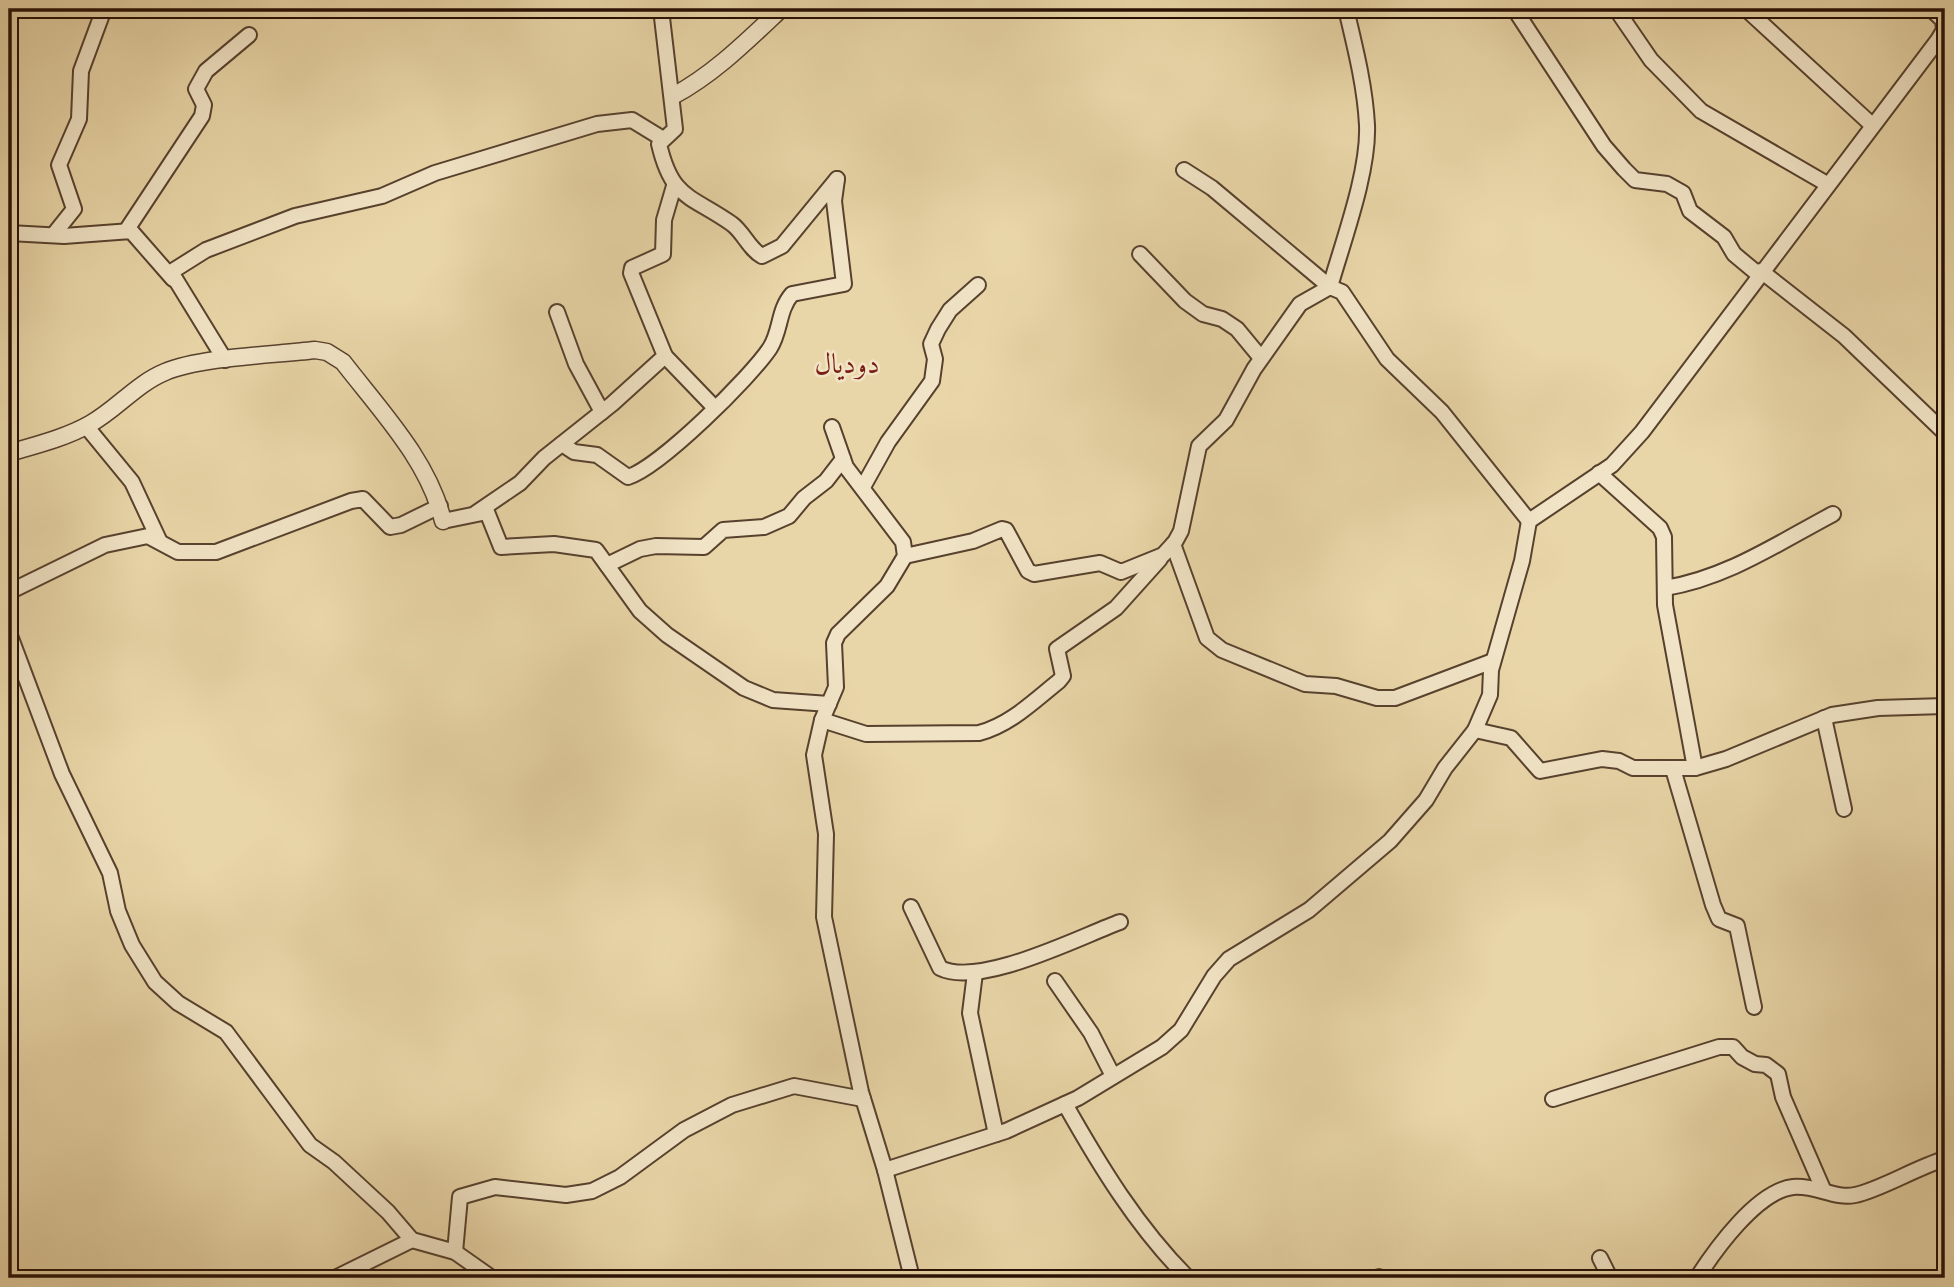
<svg xmlns="http://www.w3.org/2000/svg" width="1954" height="1287" viewBox="0 0 1954 1287" font-family="'Old Standard TT',Amiri,serif">
<style>
.lines{fill:none;stroke-linecap:round;stroke-linejoin:round}
.minor-casing{stroke:#57412e;stroke-width:18}
.tertiary-casing{stroke:#57412e;stroke-width:19}
.minor{stroke:#f1e4c6;stroke-width:14}
.tertiary{stroke:#f1e4c6;stroke-width:16}
.labels{text-anchor:middle;dominant-baseline:central;stroke-width:5;stroke-linejoin:round;paint-order:stroke}
.quarter-label{font-size:28px;fill:#7a1f14;stroke:#f1e4c6}
</style>
<rect width="100%" height="100%" fill="#e9d6a8"/>
<filter id="stains"><feTurbulence type="fractalNoise" baseFrequency=".00286" numOctaves="4"/><feColorMatrix values="0 0 0 0 .2 0 0 0 0 .09 0 0 0 0 .02 0 0 0 .5 -.17"/></filter>
<radialGradient id="worn" r=".72"><stop offset=".6" stop-color="#630" stop-opacity="0"/><stop offset="1" stop-color="#630" stop-opacity=".3"/></radialGradient>
<g class="lines">
<defs>
<g id="minor">
<path d="M 661,9 L 675,129 L 659,144 C 672,200 691,195 732,224 C 744,233 749,249 762,256 L 782,246 L 837,179"/>
<polyline points="1616,9 1651,60 1701,111 1827,184"/>
<polyline points="1746,9 1872,125"/>
<polyline points="1517,13 1604,146 1624,169 1635,180 1667,184 1683,193 1690,211 1724,237 1734,254 1758,274"/>
<path d="M 1184,170 L 1212,188 L 1330,287 C 1343,241 1369,172 1367,125 C 1365,86 1355,47 1346,9"/>
<polyline points="126,231 202,116 204,105 196,89 206,71 249,35"/>
<polyline points="9,233 64,236 131,231 173,279"/>
<polyline points="54,234 74,209 59,165 79,119 81,71 104,9"/>
<polyline points="1140,254 1185,301 1203,314 1222,319 1237,329 1261,358"/>
<polyline points="1761,271 1844,336 1945,433"/>
<polyline points="557,312 576,364 602,412"/>
<polyline points="665,356 715,408"/>
<polyline points="225,360 171,272 206,250 295,216 382,196 435,173 597,124 632,120 663,139"/>
<polyline points="86,426 132,482 159,540"/>
<polyline points="832,427 846,467 903,542 905,556 887,586 838,634 834,643 836,687 822,720 814,755 826,834 824,917 861,1092 885,1170 912,1278"/>
<path d="M 562,444 L 574,452 L 597,455 L 628,477 C 660,467 750,378 770,348 C 781,331 778,310 792,294 L 844,284 L 834,201 L 837,179"/>
<polyline points="1599,473 1660,528 1664,537 1665,605 1695,768"/>
<polyline points="863,487 888,442 932,381 935,359 931,344 938,329 950,310 978,285"/>
<polyline points="476,513 520,483 544,458 612,404 665,356 631,273 632,268 663,254 664,220 674,186"/>
<polyline points="443,521 487,512 501,547 554,544 596,550 640,611 667,635 744,688 773,700 829,704"/>
<polyline points="1173,544 1207,638 1222,650 1305,684 1336,686 1377,698 1395,698 1493,661"/>
<polyline points="905,556 973,541 1002,529 1006,530 1028,571 1034,574 1100,563 1121,572 1163,555 1175,542 1181,531 1199,446 1226,420 1254,369 1300,304 1330,287 1342,292 1387,359 1442,412 1529,521 1612,465 1642,432 1938,40 1944,30 1943,20 1931,9"/>
<polyline points="607,565 640,549 656,546 704,547 723,530 764,527 789,516 804,498 826,481 843,459"/>
<path d="M 1665,588 C 1727,578 1778,543 1833,514"/>
<polyline points="9,592 105,545 148,536 178,552 216,552 351,501 363,499 390,527 401,525 440,506"/>
<polyline points="9,633 62,774 110,873 118,911 132,945 155,982 178,1003 226,1032 310,1145 334,1162 388,1212 412,1240 455,1252 492,1278"/>
<polyline points="1824,718 1844,809"/>
<path d="M 822,720 L 866,734 L 979,733 C 1010,725 1034,701 1059,681 L 1063,676 L 1057,649 L 1116,608 L 1160,559"/>
<polyline points="1475,730 1511,738 1540,771 1602,759 1619,761 1633,768 1695,768 1726,759 1832,715 1878,708 1945,706"/>
<polyline points="1673,769 1713,905 1719,919 1737,926 1754,1007"/>
<path d="M 911,907 L 940,968 C 980,988 1079,937 1120,922"/>
<polyline points="975,973 970,1013 996,1134"/>
<polyline points="1055,981 1091,1033 1113,1076"/>
<polyline points="1553,1099 1719,1047 1733,1047 1742,1057 1755,1064 1766,1065 1778,1074 1783,1097 1823,1189"/>
<path d="M 1065,1104 C 1100,1166 1137,1227 1188,1278"/>
<polyline points="885,1170 1006,1131 1078,1098 1162,1047 1181,1030 1214,976 1229,959 1309,910 1390,841 1426,800 1445,768 1475,730 1490,695 1491,670 1522,561 1529,521"/>
<polyline points="455,1252 460,1197 495,1187 566,1195 592,1191 620,1177 684,1130 732,1105 794,1086 863,1099"/>
<polyline points="1600,1258 1610,1278"/>
<polyline points="335,1278 412,1240"/>
<polyline points="1378,1278 1379,1277"/>
<path d="M 1697,1278 C 1715,1250 1757,1191 1793,1187 C 1817,1185 1834,1199 1855,1195 C 1880,1190 1917,1167 1945,1159"/>
</g>
<g id="tertiary">
<path d="M 673,96 C 714,74 747,41 781,9"/>
<path d="M 9,453 C 36,445 65,438 90,424 C 117,409 136,384 165,372 C 200,357 274,355 315,350 L 327,352 L 343,362 C 380,410 429,461 443,521"/>
</g>
</defs>
<!-- minor casing -->
<use href="#minor" class="minor-casing"/>
<!-- tertiary casing -->
<use href="#tertiary" class="tertiary-casing"/>
<!-- minor -->
<use href="#minor" class="minor"/>
<!-- tertiary -->
<use href="#tertiary" class="tertiary"/>
</g>
<g class="labels">
<!-- quarter labels -->
<g class="quarter-label">
<text x="847" y="366">دودیال</text>
</g>
</g>
<!-- margin -->
<rect width="1954" height="1287" fill="none" stroke="#e9d6a8" stroke-width="35"/>
<rect x="10" y="10" width="1933" height="1266" fill="none" stroke="#260f05" stroke-width="3.5"/>
<rect x="18" y="18" width="1919" height="1252" fill="none" stroke="#260f05" stroke-width="2"/>
<rect width="100%" height="100%" filter="url(#stains)"/>
<rect width="100%" height="100%" fill="url(#worn)"/>
</svg>
